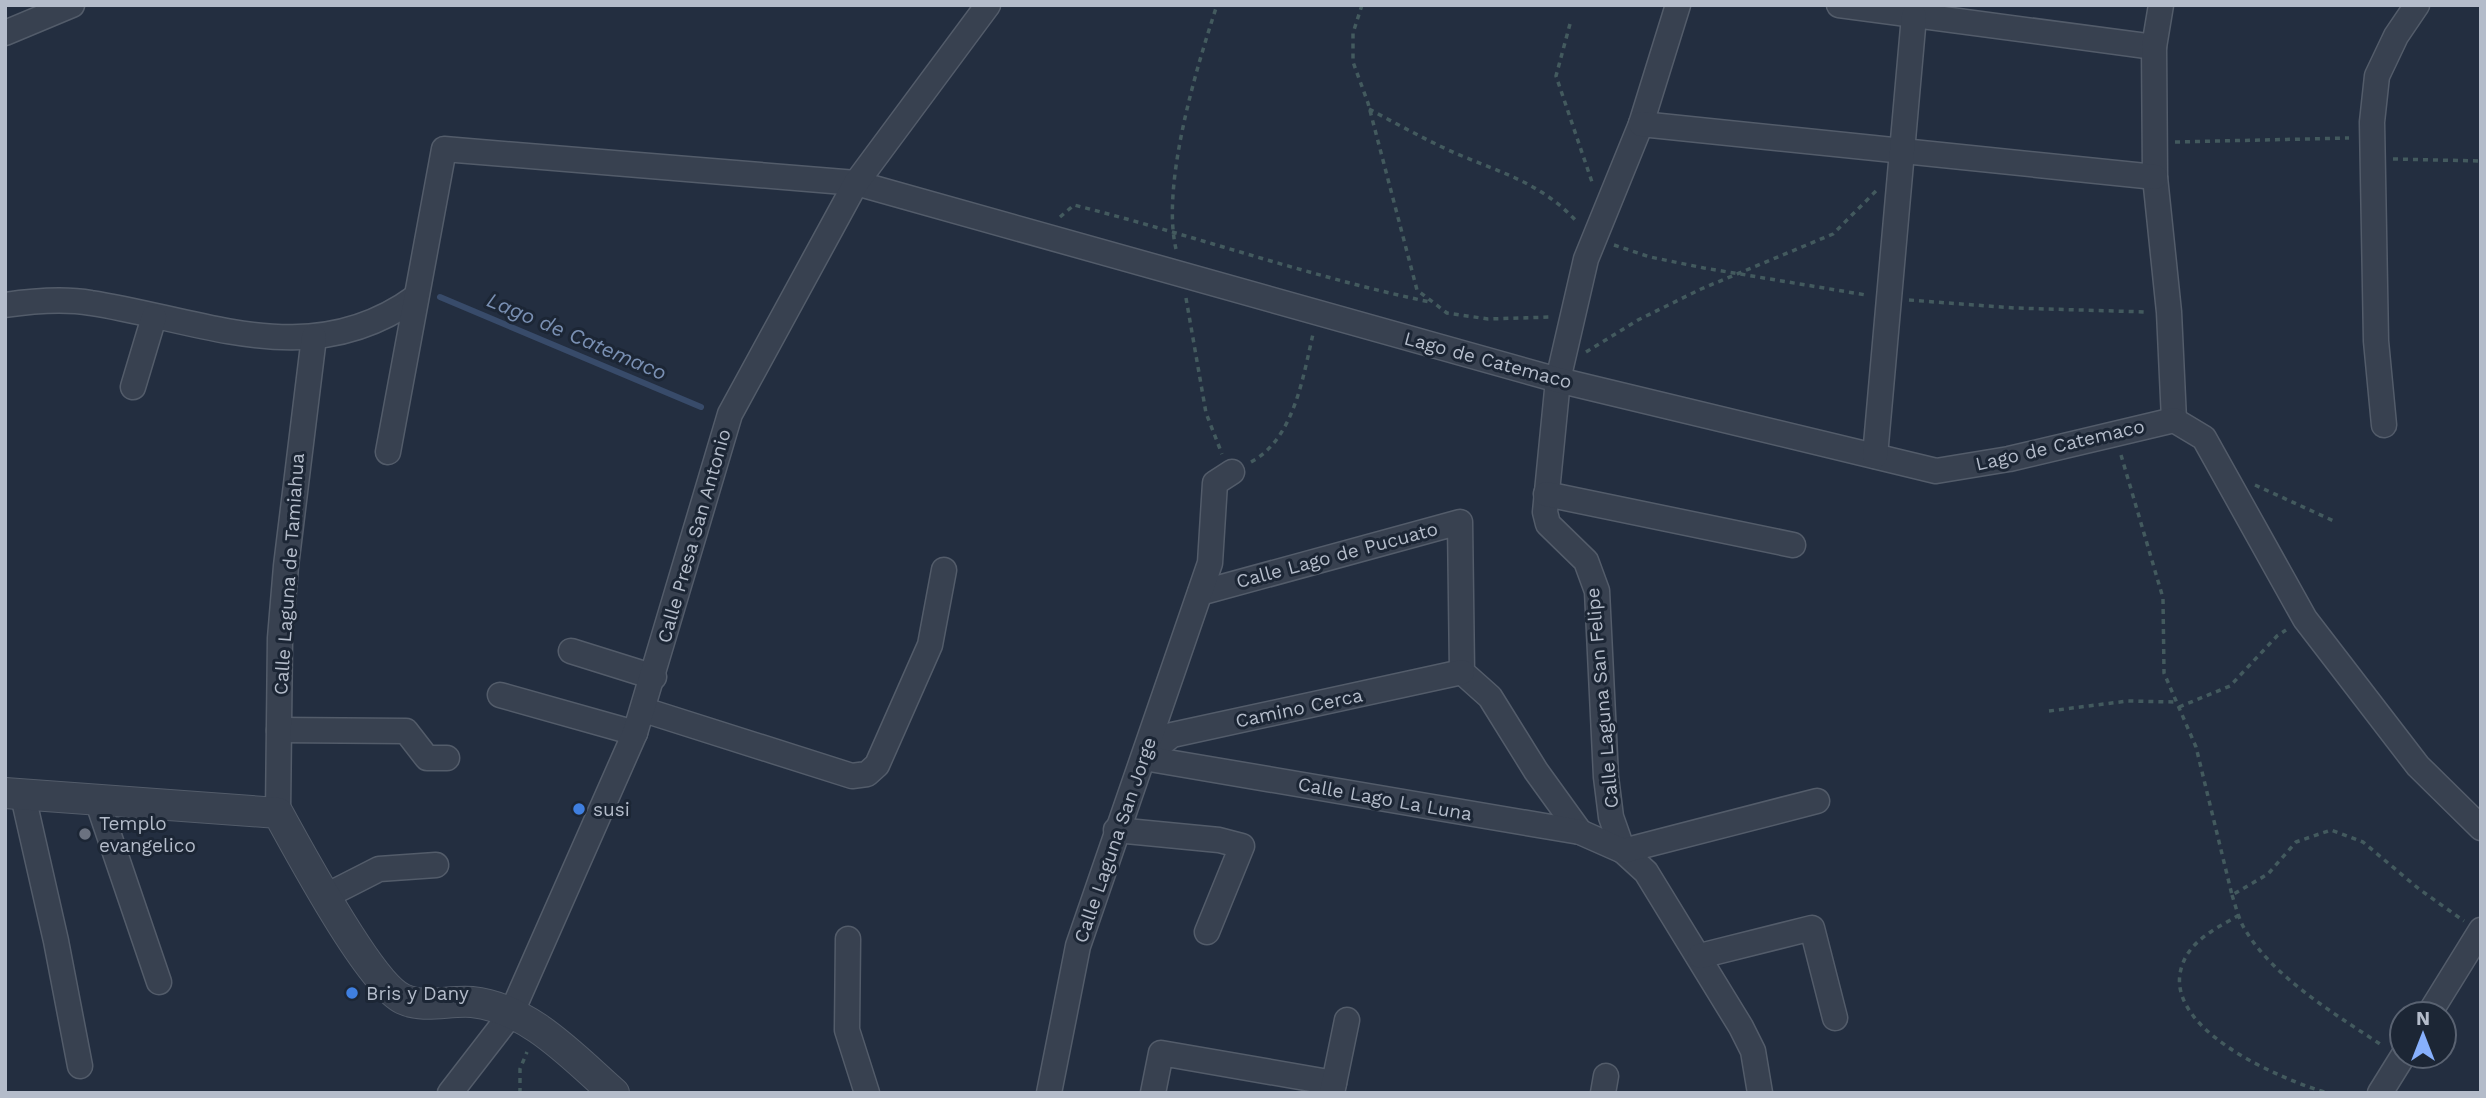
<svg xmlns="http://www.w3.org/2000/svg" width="2486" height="1098" viewBox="0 0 2486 1098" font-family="'Work Sans',sans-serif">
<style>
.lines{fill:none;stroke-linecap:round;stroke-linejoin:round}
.stream{stroke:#384b6a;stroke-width:6}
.minor-casing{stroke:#535c6a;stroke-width:27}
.tertiary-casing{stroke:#535c6a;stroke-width:32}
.path{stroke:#435a5e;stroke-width:3.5;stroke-dasharray:5 5;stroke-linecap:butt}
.minor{stroke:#384150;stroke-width:24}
.tertiary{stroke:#384150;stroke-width:30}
.shop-dot{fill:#3f7fe0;stroke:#1c2635;stroke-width:2.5}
.worship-dot{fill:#6b7280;stroke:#1c2635;stroke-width:2.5}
.labels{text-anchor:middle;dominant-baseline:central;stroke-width:6;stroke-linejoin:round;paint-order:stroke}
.street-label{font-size:19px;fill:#b4bcca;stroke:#1c2635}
.poi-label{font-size:19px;fill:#b4bcca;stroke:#1c2635;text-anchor:start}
.water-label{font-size:21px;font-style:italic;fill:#7a90b3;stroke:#1c2635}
</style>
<rect width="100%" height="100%" fill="#232e40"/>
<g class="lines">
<!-- stream -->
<polyline class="stream" points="440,297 701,407"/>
<defs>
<g id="minor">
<polyline points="1678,5 1641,124 1586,259 1558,380 1545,512 1548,524 1586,561 1597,591 1606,777 1611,817 1623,851 1646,872 1741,1027 1753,1051 1760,1093"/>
<polyline points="1839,5 2154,47"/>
<polyline points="2161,5 2154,47 2155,177 2169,312 2174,420"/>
<polyline points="5,33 72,5"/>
<polyline points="1641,124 2155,177"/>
<path d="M 5,305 C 32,301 63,298 91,303 C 203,320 311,374 416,297"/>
<polyline points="133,387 154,317"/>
<polyline points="2384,425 2376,341 2372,122 2377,76 2396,36 2417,5"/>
<polyline points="388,452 444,149 856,183 1558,380 1936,471 2009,459 2174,420 2204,438 2305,619 2418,766 2481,828"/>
<polyline points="1875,456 1914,16"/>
<polyline points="1546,494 1793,545"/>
<polyline points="1200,593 1460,522 1462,672 1490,697 1536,771 1580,832"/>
<polyline points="571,651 654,677"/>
<polyline points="500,695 635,733"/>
<polyline points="644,710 852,776 867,774 877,765 930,645 944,570"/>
<polyline points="279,730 406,731 427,758 447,758"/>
<polyline points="1144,757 1172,735 1462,672"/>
<polyline points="1144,758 1580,832 1623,851 1817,801"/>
<polyline points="23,796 56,941 80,1066"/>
<polyline points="97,800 159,982"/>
<polyline points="278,813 280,638 286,566 314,337"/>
<polyline points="1116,830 1219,840 1242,846 1207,932"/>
<polyline points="326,896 379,869 436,865"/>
<polyline points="848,939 847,1030 867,1093"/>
<polyline points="1700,956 1812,928 1835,1018"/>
<polyline points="2429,1014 2481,930"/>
<polyline points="450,1093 511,1014 635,733 730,414 856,183 988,5"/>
<polyline points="1049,1093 1078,946 1210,563 1215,483 1232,472"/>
<polyline points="1153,1093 1161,1053 1334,1083"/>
<polyline points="1332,1093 1347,1020"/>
<polyline points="1603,1093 1606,1076"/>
<polyline points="2380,1093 2403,1056"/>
</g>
<path id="tertiary" d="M 5,793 L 278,813 C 298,849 370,984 403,999 C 424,1009 449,1000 472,1002 C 529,1008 573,1057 614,1093"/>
</defs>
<!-- minor casing -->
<use href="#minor" class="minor-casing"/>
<!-- tertiary casing -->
<use href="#tertiary" class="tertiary-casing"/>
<!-- path -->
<g class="path">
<polyline points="1362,5 1353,33 1353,62 1368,103 1417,290 1447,313 1488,319 1552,317"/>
<polyline points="1570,24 1556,76 1592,182"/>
<path d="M 1369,109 C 1393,122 1417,135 1442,147 C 1492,171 1539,179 1578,223"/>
<polyline points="2175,142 2349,138"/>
<polyline points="2393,159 2481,161"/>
<path d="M 1060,217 L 1074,205 C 1193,235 1310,277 1430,302"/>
<polyline points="1614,245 1650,257 1704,268 1866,295"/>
<path d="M 1176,249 C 1161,185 1196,69 1217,5"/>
<polyline points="1186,298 1206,413 1222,454"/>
<polyline points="1909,300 2015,308 2146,312"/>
<polyline points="1586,352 1638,320 1701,289 1833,234 1876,191"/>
<polyline points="2121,455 2163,598 2164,673 2196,747 2232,895 2268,874 2296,842 2331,830 2363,842 2419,889 2464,921"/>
<path d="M 1251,462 C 1294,439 1303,377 1313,334"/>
<polyline points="2255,485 2336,522"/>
<polyline points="2179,707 2230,686 2277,636 2286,630"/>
<polyline points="2049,711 2128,701 2176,702"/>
<path d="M 2232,895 C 2236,907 2239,921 2246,931 C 2274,978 2338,1016 2383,1046"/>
<path d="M 2239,915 C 2219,927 2192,939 2183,963 C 2157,1027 2281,1080 2328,1093"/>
<polyline points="520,1093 520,1069 527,1052"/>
<polyline points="562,1093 573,1093"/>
</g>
<!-- minor -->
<use href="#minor" class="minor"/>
<!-- tertiary -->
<use href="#tertiary" class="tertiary"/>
</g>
<!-- markers -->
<g class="shop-dot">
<circle cx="579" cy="809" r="7"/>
<circle cx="352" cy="993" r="7"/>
</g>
<circle class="worship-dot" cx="85" cy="834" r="7"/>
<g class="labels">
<!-- street labels -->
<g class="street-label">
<text transform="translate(1488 360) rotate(15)">Lago de Catemaco</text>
<text transform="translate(2060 445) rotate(-13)">Lago de Catemaco</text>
<text transform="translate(694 536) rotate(-74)">Calle Presa San Antonio</text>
<text transform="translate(1337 555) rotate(-15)">Calle Lago de Pucuato</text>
<text transform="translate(289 574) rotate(-86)">Calle Laguna de Tamiahua</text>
<text transform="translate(1602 698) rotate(-95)">Calle Laguna San Felipe</text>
<text transform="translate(1299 708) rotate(-12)">Camino Cerca</text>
<text transform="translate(1385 799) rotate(10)">Calle Lago La Luna</text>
<text transform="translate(1115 840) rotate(-71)">Calle Laguna San Jorge</text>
</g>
<!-- poi labels -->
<g class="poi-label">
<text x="593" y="809">susi</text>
<text x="99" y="823">Templo<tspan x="99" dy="22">evangelico</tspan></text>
<text x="366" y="993">Bris y Dany</text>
</g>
<!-- water labels -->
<g class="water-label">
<text transform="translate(577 336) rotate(23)">Lago de Catemaco</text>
</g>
</g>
<!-- border -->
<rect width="2486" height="1098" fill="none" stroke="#b4bcca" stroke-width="14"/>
<!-- north arrow -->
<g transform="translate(2423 1035)"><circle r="33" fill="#1c2635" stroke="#596271" stroke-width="2"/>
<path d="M0-5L12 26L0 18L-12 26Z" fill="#87b0fd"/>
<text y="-10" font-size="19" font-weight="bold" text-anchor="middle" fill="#b4bcca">N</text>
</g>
</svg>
